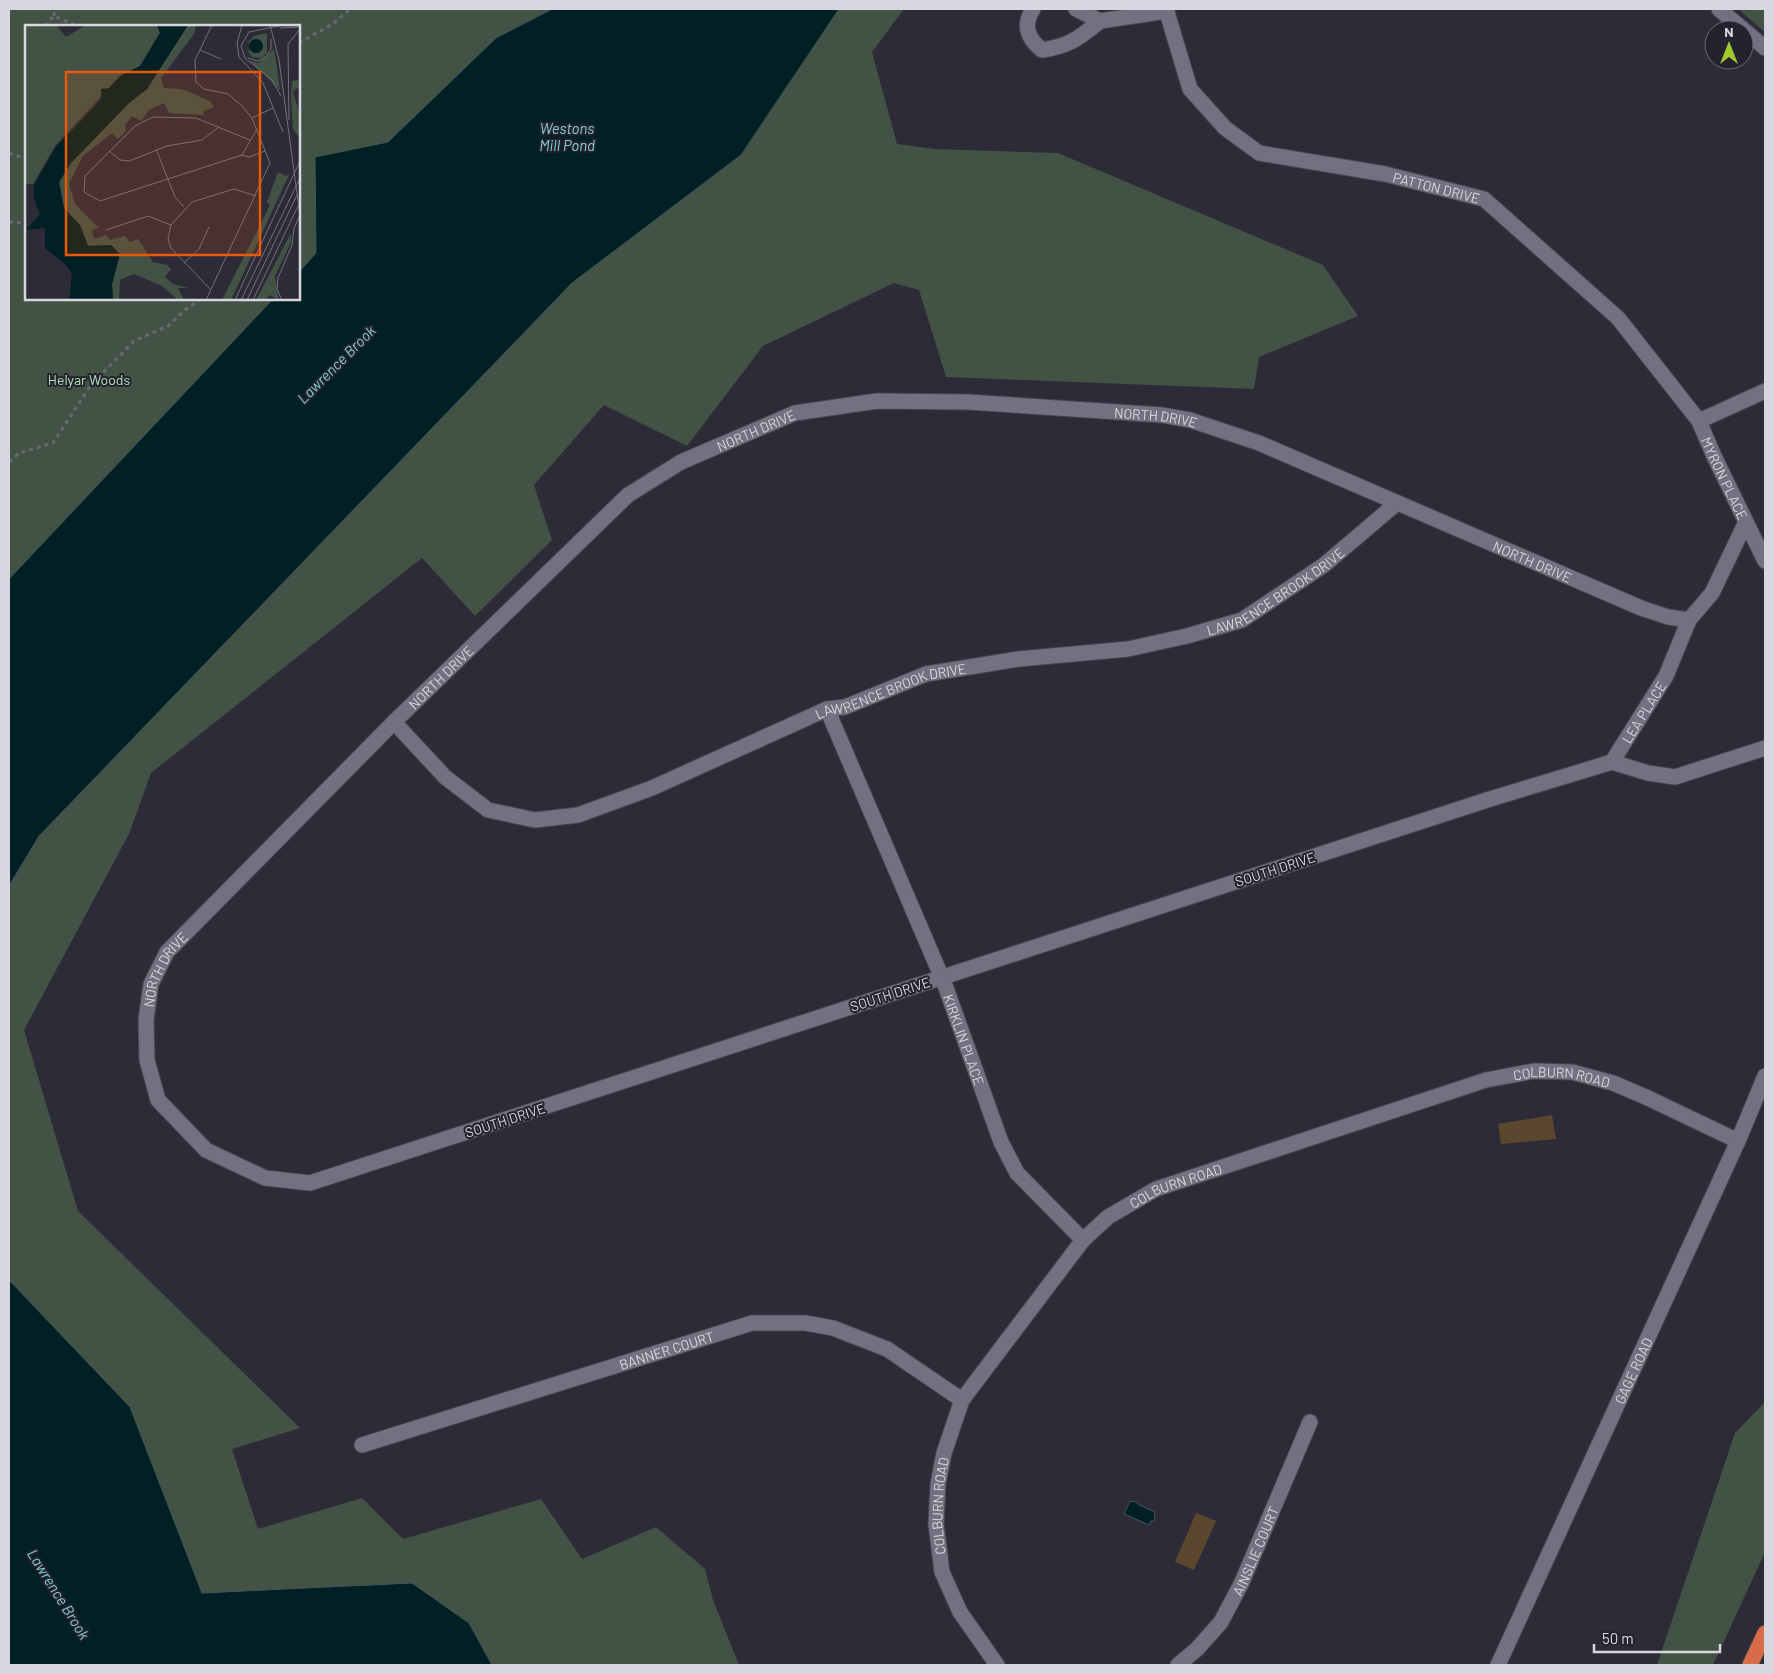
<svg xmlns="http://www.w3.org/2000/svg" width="1774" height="1674" viewBox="0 0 1774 1674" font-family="Barlow,sans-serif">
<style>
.green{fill:#425244}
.water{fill:#002023;stroke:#41575b}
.building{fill:#5a472d}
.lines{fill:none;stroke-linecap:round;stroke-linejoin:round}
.street-casing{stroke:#484751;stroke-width:17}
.highway-casing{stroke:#484751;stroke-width:17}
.path{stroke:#6a6772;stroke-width:3;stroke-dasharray:4 4;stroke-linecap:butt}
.street{stroke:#73717f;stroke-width:15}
.highway{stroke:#d96c48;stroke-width:15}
.labels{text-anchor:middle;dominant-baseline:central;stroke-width:4;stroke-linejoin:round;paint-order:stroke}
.street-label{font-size:14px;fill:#d8d7df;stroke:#24222e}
.park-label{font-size:14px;fill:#afe1b7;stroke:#24222e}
.water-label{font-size:15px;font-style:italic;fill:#80ced3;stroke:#24222e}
.inset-road{fill:none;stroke:#72707b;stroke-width:1}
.view{fill:#e8590c;fill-opacity:0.15;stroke:#e8590c;stroke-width:2.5}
.inset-edge{fill:none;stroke:#d8d7df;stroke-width:2.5}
</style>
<rect width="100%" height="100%" fill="#2e2b38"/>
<!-- green -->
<g class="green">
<polygon points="9,9 552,9 496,38 388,142 315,157 316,253 299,272 299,26 26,26 26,299 273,299 9,579"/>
<polygon points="839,9 904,9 872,52 897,144 935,149 1058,153 1323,265 1358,316 1259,357 1254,389 946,377 919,290 894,283 763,346 687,446 604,405 534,485 552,540 475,616 422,558 151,773 129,834 24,1030 78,1211 300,1428 232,1449 258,1529 362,1498 403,1539 541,1499 582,1559 656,1527 705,1569 713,1600 739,1665 492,1665 469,1623 412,1583 202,1593 130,1407 9,1280 9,886 39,836 572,283 741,155"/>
<polygon points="1738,9 1765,9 1765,32"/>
<polygon points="1765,1402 1765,1552 1713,1665 1657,1665 1735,1433"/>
</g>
<!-- water -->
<g class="water">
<polygon points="552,9 839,9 741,155 572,283 39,836 9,886 9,579 273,299 299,299 299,272 316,253 315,157 388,142 496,38"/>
<polygon points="9,1280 130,1407 202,1593 412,1583 469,1623 492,1665 9,1665"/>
<polygon points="1130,1501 1137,1502 1139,1505 1155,1512 1154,1516 1155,1518 1154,1521 1151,1521 1149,1525 1124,1514"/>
</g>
<!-- building -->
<g class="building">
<polygon points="1552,1115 1556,1139 1501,1144 1498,1124"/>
<polygon points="1196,1513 1216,1521 1194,1570 1175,1562"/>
</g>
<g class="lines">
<defs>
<g id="street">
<path d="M 1033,9 C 1023,25 1027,38 1042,50 C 1070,46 1079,38 1100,21 L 1076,9"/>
<path id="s1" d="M 1166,9 L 1190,89 L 1225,128 L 1259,153 L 1385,174 L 1484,199 L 1618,318 L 1699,421 L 1714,456 L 1765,561"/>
<polyline points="1719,9 1765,48"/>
<polyline points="1100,21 1167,11"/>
<polyline points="1699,421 1765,391"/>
<path id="s2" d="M 827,709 L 945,985 L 1001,1142 L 1017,1173 L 1083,1240"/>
<path id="s3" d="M 394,722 L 445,777 L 488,810 L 535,820 L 578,815 L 652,788 L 827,709 L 845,707 L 926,674 L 1019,659 L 1128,649 L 1187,636 L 1242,620 L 1324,565 L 1397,503"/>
<path id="s4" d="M 1612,762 L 1487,800 L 310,1183 L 265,1178 L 206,1150 L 158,1100 L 147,1060 L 146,1020 L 151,984 L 167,952 L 394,722 L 628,495 L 681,462 L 795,413 L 877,401 L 968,402 L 1162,415 L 1190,420 L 1259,443 L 1641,608 L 1668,617 L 1689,620"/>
<path id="s5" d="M 1612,762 L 1666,676 L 1689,620 L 1712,593 L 1746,522"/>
<polyline points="1612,762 1648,773 1675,777 1765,748"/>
<path id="s6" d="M 362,1445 L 752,1323 L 805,1323 L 833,1328 L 887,1349 L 962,1400"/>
<path id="s7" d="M 997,1665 L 960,1612 L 942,1572 L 936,1524 L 938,1484 L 944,1453 L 962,1400 L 1083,1240 L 1108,1217 L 1156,1189 L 1486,1080 L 1534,1071 L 1572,1072 L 1613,1083 L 1648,1098 L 1738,1141"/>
<path id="s8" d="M 1178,1665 L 1197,1649 L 1221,1622 L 1242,1582 L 1310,1422"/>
<path id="s9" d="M 1498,1665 L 1738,1141 L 1765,1076"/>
</g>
<polyline id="highway" points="1750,1665 1765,1633"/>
</defs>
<!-- street casing -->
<use href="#street" class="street-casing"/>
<!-- highway casing -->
<use href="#highway" class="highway-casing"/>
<!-- path -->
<g class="path">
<polyline points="54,16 55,9"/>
<polyline points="45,26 54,16 77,26"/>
<polyline points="299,43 334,23 350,9"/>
<polyline points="9,153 26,159"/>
<polyline points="9,222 26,223"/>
<polyline points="9,462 19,453 53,443 91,385 134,341 168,326 186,309 201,299"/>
</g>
<!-- street -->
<use href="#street" class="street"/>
<!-- highway -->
<use href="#highway" class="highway"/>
</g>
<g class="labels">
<!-- street labels -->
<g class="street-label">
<text stroke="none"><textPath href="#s1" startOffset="359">PATTON DRIVE</textPath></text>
<text stroke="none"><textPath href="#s4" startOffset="2900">NORTH DRIVE</textPath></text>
<text stroke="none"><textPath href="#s4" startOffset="2495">NORTH DRIVE</textPath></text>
<text stroke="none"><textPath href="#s1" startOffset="781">MYRON PLACE</textPath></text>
<text stroke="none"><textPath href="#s4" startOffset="3305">NORTH DRIVE</textPath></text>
<text stroke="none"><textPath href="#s3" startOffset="961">LAWRENCE BROOK DRIVE</textPath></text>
<text stroke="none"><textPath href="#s4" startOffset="2090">NORTH DRIVE</textPath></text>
<text stroke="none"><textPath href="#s3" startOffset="558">LAWRENCE BROOK DRIVE</textPath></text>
<text stroke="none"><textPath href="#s5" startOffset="59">LEA PLACE</textPath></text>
<text transform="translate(1275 869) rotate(-18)">SOUTH DRIVE</text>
<text stroke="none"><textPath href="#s4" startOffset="1685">NORTH DRIVE</textPath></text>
<text transform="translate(890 994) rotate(-18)">SOUTH DRIVE</text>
<text stroke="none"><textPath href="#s2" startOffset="358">KIRKLIN PLACE</textPath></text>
<text stroke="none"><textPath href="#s7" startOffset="999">COLBURN ROAD</textPath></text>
<text transform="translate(505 1120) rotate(-18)">SOUTH DRIVE</text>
<text stroke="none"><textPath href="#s7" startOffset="594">COLBURN ROAD</textPath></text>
<text stroke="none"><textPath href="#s6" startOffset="319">BANNER COURT</textPath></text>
<text stroke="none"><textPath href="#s9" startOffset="324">GAGE ROAD</textPath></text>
<text stroke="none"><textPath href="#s7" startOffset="175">COLBURN ROAD</textPath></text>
<text stroke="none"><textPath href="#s8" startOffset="140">AINSLIE COURT</textPath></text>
</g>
<!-- park labels -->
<g class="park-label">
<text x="89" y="379">Helyar Woods</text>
</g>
<!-- water labels -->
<g class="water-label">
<text x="567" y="128">Westons<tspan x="567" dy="17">Mill Pond</tspan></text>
<text transform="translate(336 364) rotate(-45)">Lawrence Brook</text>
<text transform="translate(59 1594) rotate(58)">Lawrence Brook</text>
</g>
</g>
<!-- overview -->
<g transform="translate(25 25)">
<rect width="275" height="275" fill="#2e2b38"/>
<path d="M 0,0 L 31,0 L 41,12 L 61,0 L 132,0 L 135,8 L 115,41 L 95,51 L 30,121 L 8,159 L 0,159 ZM 163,0 L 171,0 L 169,9 L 136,53 L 139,63 L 157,64 L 185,76 L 189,82 L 179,86 L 178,90 L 144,88 L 139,78 L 124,85 L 116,96 L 107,91 L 100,100 L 101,106 L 93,114 L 87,108 L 58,131 L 44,159 L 50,179 L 74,203 L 67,205 L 69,214 L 81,210 L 85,215 L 100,211 L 105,217 L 113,214 L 128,237 L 142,240 L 146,244 L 140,252 L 148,259 L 163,263 L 153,263 L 159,275 L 153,275 L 137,261 L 109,249 L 95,255 L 94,275 L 88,275 L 87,259 L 95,229 L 86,220 L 63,221 L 55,200 L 39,184 L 34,157 L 46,138 L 104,78 L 122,64 ZM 242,8 L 242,28 L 237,33 L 227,32 L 221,23 L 224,26 L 225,18 L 222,18 L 229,11 ZM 249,24 L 252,43 L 255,65 L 224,35 L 233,38 ZM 273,55 L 274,62 L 268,67 L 275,90 L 274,112 L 268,104 L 266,72 L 267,56 ZM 253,147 L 261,151 L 265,148 L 206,275 L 197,275 L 245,180 L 242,177 ZM 266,208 L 266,217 L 250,251 L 254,275 L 245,270 L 240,275 L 231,275 Z" fill="#425244"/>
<path d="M 132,0 L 163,0 L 122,64 L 104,78 L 46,138 L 34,157 L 39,183 L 55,200 L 63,221 L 86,220 L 95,229 L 87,259 L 88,275 L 44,275 L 47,249 L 40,239 L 20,223 L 20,203 L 1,205 L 15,189 L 9,174 L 9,160 L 31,122 L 76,75 L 76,64 L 84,63 L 95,51 L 115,41 L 135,8 ZM224 21a7 7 0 1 1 14 0a7 7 0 1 1-14 0Z" fill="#002023"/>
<path class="inset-road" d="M 187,0 L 170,35 L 171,57 L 179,64 L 203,69 L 218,82 L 227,93 L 245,138M 217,0 L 212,18 L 214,32 L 238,58 L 258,107M 245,0 L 254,35 L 275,191M 255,3 L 275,2M 175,25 L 196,34M 223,33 L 233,36 L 241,32 L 246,24 L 246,14M 256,71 L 247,55 L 220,33 L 216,21 L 224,7 L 258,0M 227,93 L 248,83M 264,95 L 263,19 L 275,4M 225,115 L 171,93 L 128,92 L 110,101 L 60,151 L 59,167 L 75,176 L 217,130 L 224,132 L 240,126M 131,124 L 150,172 L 159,182M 84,126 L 95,135 L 104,136 L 142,121 L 177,115 L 194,102M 217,130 L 232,104M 81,205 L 123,191 L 146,200M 159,238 L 174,224 L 184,202M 185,264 L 146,223 L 143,213 L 146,200 L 167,177 L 209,164 L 231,171M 116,275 L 133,275M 181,275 L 245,138M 210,275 L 275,136M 216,275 L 275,153M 222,275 L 272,170M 228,275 L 273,181M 257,275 L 252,264 L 253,253 L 267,220 L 269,203 L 275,190"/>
<path class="view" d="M 41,47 L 235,47 L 235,230 L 41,230 Z"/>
<rect width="275" height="275" class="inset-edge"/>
</g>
<!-- border -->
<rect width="1774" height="1674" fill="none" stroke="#d8d7df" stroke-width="20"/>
<!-- north arrow -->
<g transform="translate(1729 45)"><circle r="24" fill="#24222e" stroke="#6c6a75"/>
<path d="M0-4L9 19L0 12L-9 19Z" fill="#a0c92b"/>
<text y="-8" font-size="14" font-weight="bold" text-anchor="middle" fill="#d8d7df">N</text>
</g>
<!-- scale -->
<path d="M1594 1644v8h126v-8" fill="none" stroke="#d8d7df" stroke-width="2.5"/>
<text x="1602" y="1644" font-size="15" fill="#d8d7df" stroke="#24222e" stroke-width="4" paint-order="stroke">50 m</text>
</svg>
